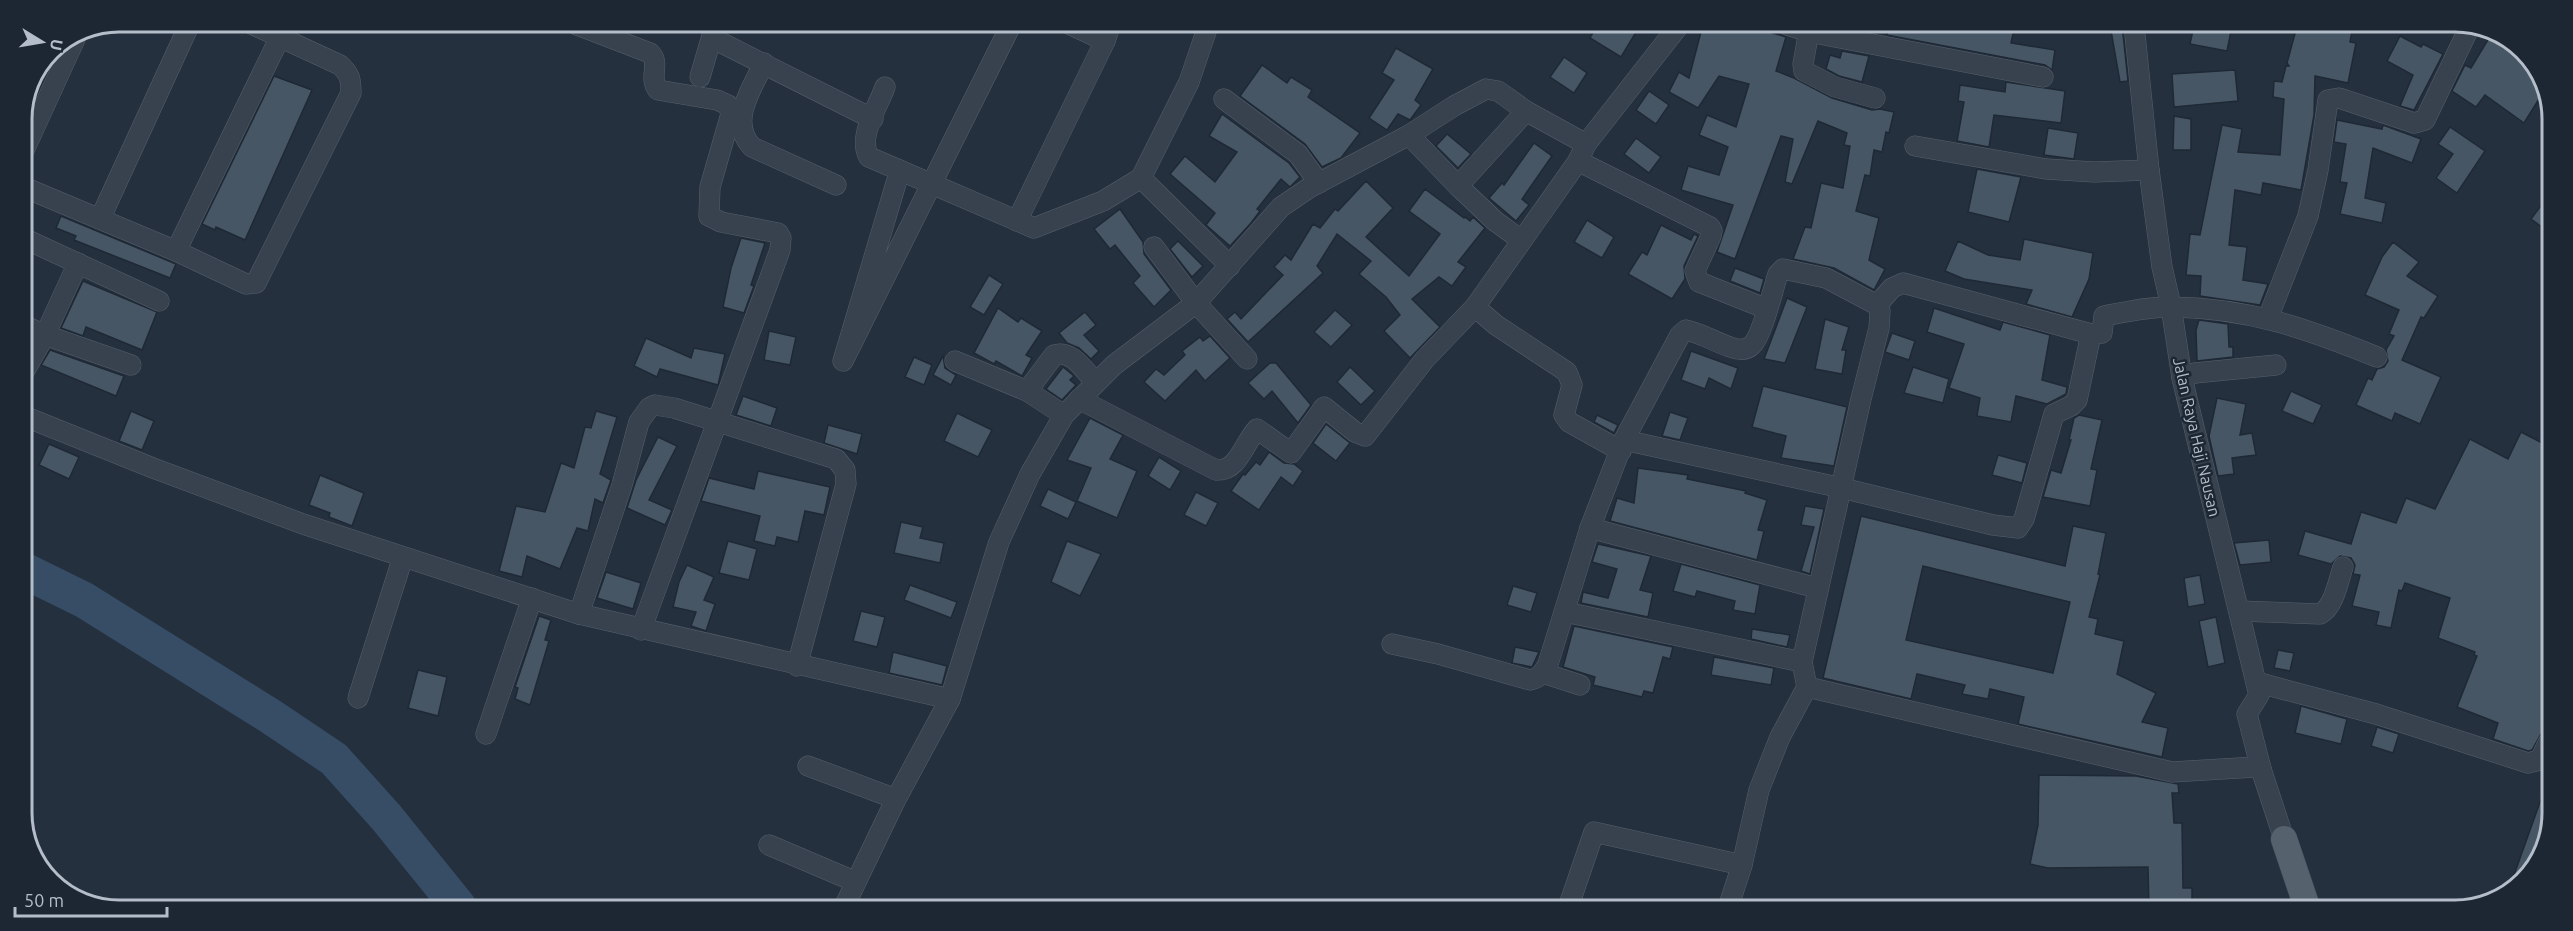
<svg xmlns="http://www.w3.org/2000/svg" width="2573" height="931" viewBox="0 0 2573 931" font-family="Ubuntu,sans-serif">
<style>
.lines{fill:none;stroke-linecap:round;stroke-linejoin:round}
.river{stroke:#374d66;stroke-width:36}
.building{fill:#475665;stroke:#1f2935;stroke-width:1.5;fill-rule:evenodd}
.minor-casing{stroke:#56606c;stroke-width:21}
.major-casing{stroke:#414b57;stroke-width:27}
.minor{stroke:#38424e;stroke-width:20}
.major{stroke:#56616e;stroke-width:26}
.labels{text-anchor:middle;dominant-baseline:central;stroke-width:5;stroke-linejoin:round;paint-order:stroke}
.street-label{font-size:16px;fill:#b4bdc9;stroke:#1d2733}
.rim{fill:none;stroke:#b4bdc9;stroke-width:3}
</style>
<rect width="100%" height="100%" fill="#24303e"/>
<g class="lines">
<!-- river -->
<polyline class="river" points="21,569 84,600 270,716 334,759 386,817 458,906"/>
</g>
<!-- building -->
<g class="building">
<polygon points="1598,24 1641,24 1621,57 1590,38"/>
<polygon points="1703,24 1743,24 1786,37 1776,71 1794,78 1832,98 1872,110 1880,109 1894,112 1889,133 1886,132 1882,152 1874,150 1870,176 1865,175 1856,211 1879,218 1869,260 1885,269 1874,290 1834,268 1793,259 1805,227 1811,228 1821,183 1843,188 1850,146 1844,145 1847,133 1818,121 1792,184 1785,182 1793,139 1781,136 1735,259 1717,252 1733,205 1681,190 1688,166 1719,175 1728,147 1699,135 1707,115 1736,127 1749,84 1719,76 1698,108 1669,92 1679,72 1689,78"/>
<polygon points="1889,25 1906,25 1936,31 1937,25 1987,32 1989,25 2014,30 2011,43 2055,50 2052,70 2045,65 1887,35"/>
<polygon points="2110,25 2122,25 2128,81 2120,82"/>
<polygon points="2194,25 2232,26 2227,51 2190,44"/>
<polygon points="2297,26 2353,26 2350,42 2356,43 2348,83 2315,76 2314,115 2301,190 2263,183 2261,195 2235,190 2229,245 2247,247 2243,280 2268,284 2260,305 2200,296 2201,276 2186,275 2190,234 2200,235 2222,125 2242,129 2238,152 2280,155 2284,99 2273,97 2274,81 2282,82 2286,66 2289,66 2287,63"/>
<polygon points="2400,36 2421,47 2423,44 2443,54 2414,110 2400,106 2413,75 2387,61"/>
<polygon points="2489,38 2524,60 2527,56 2532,59 2544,91 2524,123 2485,95 2476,107 2452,91 2465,65 2471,68"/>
<polygon points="1396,48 1433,69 1415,100 1421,105 1410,120 1398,114 1387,130 1369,118 1394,80 1382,73"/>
<polygon points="1842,51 1869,56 1862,82 1839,76 1826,69 1830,55 1840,58"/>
<polygon points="1564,57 1587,73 1574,93 1550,77"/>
<polygon points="1262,65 1287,83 1291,77 1312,90 1308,97 1360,133 1341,158 1322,167 1305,144 1240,96"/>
<polygon points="2235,70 2238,101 2174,107 2172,74"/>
<polygon points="274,76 312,90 245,240 216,227 215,230 202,224"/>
<polygon points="2006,82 2065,91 2061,123 1994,115 1989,147 1957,141 1964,102 1958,101 1960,85 2005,92"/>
<polygon points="1649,91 1669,105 1656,124 1636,110"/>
<polygon points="1222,114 1289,163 1300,177 1290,187 1281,179 1257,209 1260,211 1251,223 1230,246 1206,225 1215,213 1170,174 1185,156 1215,182 1237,152 1209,136"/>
<polygon points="2174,116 2191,119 2191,150 2173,150"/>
<polygon points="2337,120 2382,129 2383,125 2421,139 2412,163 2373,148 2365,198 2386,203 2382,223 2340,214 2347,183 2340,182 2346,144 2334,142"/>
<polygon points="2450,127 2485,151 2457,193 2436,178 2453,154 2438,144"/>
<polygon points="2048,128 2078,133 2074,159 2044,155"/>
<polygon points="1447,134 1471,154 1458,168 1436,146"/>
<polygon points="1636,138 1661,157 1649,173 1624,154"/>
<polygon points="1534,143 1552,156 1522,199 1529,205 1516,221 1489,198 1502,183 1504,185"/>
<polygon points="1977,169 2021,177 2009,222 1968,212"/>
<polygon points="1366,181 1393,208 1366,237 1409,276 1440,234 1409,211 1425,189 1464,218 1465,217 1470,221 1473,217 1485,228 1458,262 1466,267 1452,286 1439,277 1412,299 1440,327 1410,358 1384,331 1400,315 1386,297 1359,274 1371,261 1337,234 1317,266 1323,273 1248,342 1227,319 1235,312 1241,319 1283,275 1274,267 1285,255 1291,260 1313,224 1320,228 1335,209 1338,211"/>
<polygon points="2551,192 2551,234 2531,219"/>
<polygon points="1120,209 1143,242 1144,254 1171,290 1154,307 1133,283 1140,276 1115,245 1110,249 1094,229"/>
<polygon points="61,216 176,264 170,278 74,240 76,236 56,228"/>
<polygon points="1587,220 1614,237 1602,258 1574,242"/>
<polygon points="1661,225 1691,240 1694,234 1698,236 1684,266 1685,279 1672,299 1628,274 1642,252 1647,255"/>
<polygon points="741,238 765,243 751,285 754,286 744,313 723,307 731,268"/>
<polygon points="2024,239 2093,253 2089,279 2072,317 2026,304 2032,290 1964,279 1945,271 1958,241 1988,255 2020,260"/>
<polygon points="1178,241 1203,266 1192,277 1170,249"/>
<polygon points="2393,242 2419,262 2407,276 2438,296 2424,318 2421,317 2402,360 2441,377 2420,424 2395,413 2392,421 2356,405 2368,378 2372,380 2377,369 2384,367 2388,361 2386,350 2394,336 2389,334 2399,310 2365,295 2382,257"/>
<polygon points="1735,268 1764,279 1760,293 1730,281"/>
<polygon points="989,275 1003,284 984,315 970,307"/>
<polygon points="83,281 157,312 142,350 86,327 83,336 61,328"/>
<polygon points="1787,298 1807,307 1785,363 1764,359"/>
<polygon points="998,308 1018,322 1021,318 1042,331 1026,355 1032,358 1022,376 996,361 994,364 974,353"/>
<polygon points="1934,308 2000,330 2003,322 2050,335 2042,380 2067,387 2066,394 2047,404 2016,396 2011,422 1977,416 1980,398 1949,388 1964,344 1927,332"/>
<polygon points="1335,310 1352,325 1331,347 1314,332"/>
<polygon points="1085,312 1096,325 1084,335 1099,351 1091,359 1079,348 1067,343 1059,333"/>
<polygon points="1825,319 1849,327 1842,350 1846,350 1842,374 1815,369"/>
<polygon points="2199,320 2228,324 2229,347 2233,347 2233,357 2197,361 2196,330"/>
<polygon points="769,331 796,337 790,365 764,360"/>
<polygon points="1892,333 1915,341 1909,360 1885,352"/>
<polygon points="1210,336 1230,358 1205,381 1196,370 1165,401 1144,382 1156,369 1164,375 1185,355 1182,351 1200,337 1203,341"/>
<polygon points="646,338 691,358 694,348 725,354 718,385 660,369 657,377 634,366"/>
<polygon points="50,350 124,376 116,396 41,365"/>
<polygon points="1691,351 1738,368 1731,389 1709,378 1705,389 1681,380"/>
<polygon points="943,356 945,368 956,375 951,385 933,375"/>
<polygon points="914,357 932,365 924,385 905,377"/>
<polygon points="1270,363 1276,363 1311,405 1298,423 1272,391 1264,399 1248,383"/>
<polygon points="1063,367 1074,376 1070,380 1076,385 1062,400 1046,389"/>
<polygon points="1350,367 1375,391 1361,405 1337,382"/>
<polygon points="1913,367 1949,379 1943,403 1904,393"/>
<polygon points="1763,386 1847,407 1834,466 1781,458 1786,436 1752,427"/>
<polygon points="2291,391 2322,405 2313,424 2282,411"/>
<polygon points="743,396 777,408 771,426 736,415"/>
<polygon points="2217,398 2246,404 2240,435 2252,433 2256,455 2232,458 2234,474 2218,476 2209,436"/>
<polygon points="131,411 154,421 142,450 119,441"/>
<polygon points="596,411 617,417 600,474 611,480 603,503 595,499 588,531 577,528 560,569 527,556 522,577 499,571 516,506 545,512 561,463 574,468 585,427 591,428"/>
<polygon points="1670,412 1688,418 1680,440 1662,436"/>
<polygon points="957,413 992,430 978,457 944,441"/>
<polygon points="1597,415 1618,425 1614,433 1594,422"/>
<polygon points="2079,415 2102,420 2091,469 2097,470 2090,506 2043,497 2051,470 2061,473 2071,440 2069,440 2074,418"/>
<polygon points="1090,418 1123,435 1110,459 1137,471 1117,518 1077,501 1091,468 1067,460"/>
<polygon points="1326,424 1350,443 1336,461 1313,443"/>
<polygon points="828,425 862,434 857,454 824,443"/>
<polygon points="2521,432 2550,447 2548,724 2546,731 2541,734 2532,750 2528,751 2493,739 2498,723 2457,707 2477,656 2474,655 2475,652 2438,638 2450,598 2405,583 2402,591 2399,590 2391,628 2376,625 2379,612 2352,606 2360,575 2353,574 2355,565 2351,558 2340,556 2331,564 2298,555 2305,531 2351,544 2361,512 2396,523 2406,498 2435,509 2470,439 2508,459"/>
<polygon points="658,437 677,446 649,500 672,510 665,525 627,508 636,480"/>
<polygon points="49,444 79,457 69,479 39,465"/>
<polygon points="1269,452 1284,463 1294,464 1303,471 1293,486 1281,477 1259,510 1231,491 1243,474 1245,475 1256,462 1260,465"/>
<polygon points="1998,455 2027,463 2022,483 1992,475"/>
<polygon points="1159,457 1181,471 1170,490 1148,476"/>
<polygon points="1638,468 1688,475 1687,479 1746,491 1745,493 1767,500 1758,530 1764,531 1757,560 1610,521 1617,498 1634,503"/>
<polygon points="758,471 830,487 824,515 805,511 798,542 777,537 775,546 754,541 760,516 701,501 709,478 754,489"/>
<polygon points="320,475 364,493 352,526 329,517 330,513 309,505"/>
<polygon points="1048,489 1076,502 1068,519 1040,506"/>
<polygon points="1196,492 1218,503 1206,526 1184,515"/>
<polygon points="1805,506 1824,509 1810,574 1801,571 1814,527 1801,525"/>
<path d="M 1861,516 L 2065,566 L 2073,526 L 2106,533 L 2098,574 L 2100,575 L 2089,617 L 2098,619 L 2095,634 L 2124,641 L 2117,674 L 2156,693 L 2142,722 L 2168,728 L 2162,757 L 2018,724 L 2024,697 L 1990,689 L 1988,699 L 1962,694 L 1965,685 L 1917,674 L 1911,699 L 1823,678 ZM 1923,566 L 2070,602 L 2053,673 L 1906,640 Z"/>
<polygon points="901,522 923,527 920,538 944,543 940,563 894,553"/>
<polygon points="2269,540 2271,562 2240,565 2234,543"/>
<polygon points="728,541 757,549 749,580 719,573"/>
<polygon points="1067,541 1101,554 1080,596 1051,582"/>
<polygon points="1598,544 1651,556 1640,590 1653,593 1648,617 1581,603 1583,592 1608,598 1617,569 1592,562"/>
<polygon points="1681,564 1760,585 1755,614 1733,610 1735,601 1697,591 1695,597 1673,591"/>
<polygon points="687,565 714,577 704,600 715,604 706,631 691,626 696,612 673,607 679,582"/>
<polygon points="606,572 641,583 633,609 597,598"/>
<polygon points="2200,575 2205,604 2188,607 2184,578"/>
<polygon points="910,585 957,602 951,618 904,600"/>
<polygon points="1513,586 1537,593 1531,612 1507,605"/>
<polygon points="861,611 885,617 877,647 853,641"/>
<polygon points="539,616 551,620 545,640 549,641 530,705 515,699 518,688 515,687"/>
<polygon points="2216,617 2225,663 2208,667 2199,621"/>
<polygon points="1574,626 1673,647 1670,659 1663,657 1653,693 1644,691 1642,697 1593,685 1595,677 1563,667"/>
<polygon points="1752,629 1790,635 1787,647 1751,639"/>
<polygon points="1515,647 1539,652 1532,667 1512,663"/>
<polygon points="2278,650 2294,653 2290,671 2274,668"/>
<polygon points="893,652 947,666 942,685 889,673"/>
<polygon points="1714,657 1774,668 1771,685 1711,675"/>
<polygon points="418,670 447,677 438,716 408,708"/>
<polygon points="2301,706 2347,719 2341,744 2295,733"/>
<polygon points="2377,727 2399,734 2393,753 2371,746"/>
<polygon points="2039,775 2136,776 2178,784 2179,793 2172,793 2174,823 2182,823 2183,888 2192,888 2192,909 2149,909 2148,867 2048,868 2030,864 2038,825"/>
<polygon points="2545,788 2547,788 2547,844 2513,890 2509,889"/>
</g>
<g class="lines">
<defs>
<g id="minor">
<polyline points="1067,23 1105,41"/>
<path d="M 577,25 L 650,53 C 661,63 648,78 658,90 L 717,100 L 728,105 L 731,114 L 710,187 L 709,216 L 721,222 L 778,233 L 781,238 L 780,250 L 641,630"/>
<polyline points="1787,25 1809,32 2043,77"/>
<polyline points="1810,25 1803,64 1804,71 1835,87 1875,98"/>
<polyline points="2134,25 2149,170 2162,267 2171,306 2182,378 2259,695 2247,714 2261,769 2284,839"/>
<polyline points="712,38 873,119"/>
<path d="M 764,63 C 752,88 728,122 752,147 L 836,185"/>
<polyline points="700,77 716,22"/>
<path d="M 885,87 C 878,107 857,137 869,157 L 1034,228 L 1103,201 L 1141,178 L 1230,266"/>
<polyline points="1224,99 1298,154 1319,183"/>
<polyline points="1409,135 1458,186"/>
<polyline points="1586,144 1578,161 1475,307 1496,325 1567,372 1572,385 1564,415 1569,422 1621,451"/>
<polyline points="1915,146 2046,169 2094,172 2149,170"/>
<polyline points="21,157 75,39"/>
<polyline points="1578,161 1710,227 1712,231 1711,236 1695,271 1699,282 1767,309"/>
<polyline points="900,170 843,361 1012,23"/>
<polyline points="1141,178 1189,82 1209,23"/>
<path d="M 21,186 L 176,251 L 246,284 L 256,283 L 351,93 C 351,80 350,74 340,65 L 245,21"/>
<polyline points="100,219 191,21"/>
<polyline points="1017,221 1105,41 1111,23"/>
<polyline points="21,237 159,301"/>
<polyline points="1521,240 1495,221 1458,186 1526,111"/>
<polyline points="1154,247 1196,303 1247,359"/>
<polyline points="176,251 280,37"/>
<path d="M 1877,305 L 1892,288 L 1903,283 L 2091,334 L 2102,333 L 2104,316 C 2126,312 2151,306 2173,307 C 2249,308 2308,329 2377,357"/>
<polyline points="2268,318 2308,216 2318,170 2328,100 2339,98 2414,123 2425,120 2470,26"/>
<polyline points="21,324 45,335 131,365"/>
<polyline points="955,361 1027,391 1064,415"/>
<polyline points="21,377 45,335 78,263"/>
<polyline points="2182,378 2195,373 2276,365"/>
<path d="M 1027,391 L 1054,355 C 1072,349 1084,370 1095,382"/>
<path d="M 1079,399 L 1216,470 C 1238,472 1244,443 1257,429 L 1291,453 L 1324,407 L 1355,432 L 1365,436 L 1425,359 L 1475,307"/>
<polyline points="21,415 153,468 303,524 579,614 950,699 999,542 1030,474 1064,415 1114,365 1196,303 1281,207 1309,188 1409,135 1454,106 1486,89 1498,91 1526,111 1586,144 1680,24"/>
<polyline points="1624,440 1842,488 1993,525 2018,528 2024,519 2054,414 2071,406 2077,400 2091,334"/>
<polyline points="1590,528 1817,588"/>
<path d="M 2239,611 L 2320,614 C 2334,607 2338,582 2343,567"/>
<polyline points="1565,612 1802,662"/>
<polyline points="579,614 622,485 639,422 649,408 655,405 674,408 836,459 845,470 846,484 797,666"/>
<path d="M 1392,644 L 1438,654 L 1530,680 C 1540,678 1543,673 1548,664 L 1590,528 L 1624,440 L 1680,335 L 1686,330 C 1701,333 1715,342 1730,347 C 1738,350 1746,351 1752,345 C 1762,336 1773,289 1778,274 L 1783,269 L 1826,278 L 1877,305 L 1880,311 L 1879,328 L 1861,399 L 1802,662 L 1807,687 L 1780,737 L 1759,790 L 1742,865 L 1728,908"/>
<polyline points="1543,673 1580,685"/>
<polyline points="2256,682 2376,714 2528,763 2540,760 2548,743"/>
<polyline points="1807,687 2172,772 2255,767 2261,769"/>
<polyline points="358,698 403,557"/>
<polyline points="486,734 532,598"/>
<polyline points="808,766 896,799"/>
<polyline points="769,845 856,882"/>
<polyline points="844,907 896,799 950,699"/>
<polyline points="1568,908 1594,832 1742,865"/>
</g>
<polyline id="major" points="2284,839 2308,910"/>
</defs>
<!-- minor casing -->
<use href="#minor" class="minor-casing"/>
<!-- major casing -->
<use href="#major" class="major-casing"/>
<!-- minor -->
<use href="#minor" class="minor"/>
<!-- major -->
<use href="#major" class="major"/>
</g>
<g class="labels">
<!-- street labels -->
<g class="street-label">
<text transform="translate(2197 437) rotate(77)">Jalan Raya Haji Nausan</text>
</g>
</g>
<!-- crop -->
<path d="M0 0H2573V931H0ZM119 32H2455A87 87 0 0 1 2542 119V813A87 87 0 0 1 2455 900H119A87 87 0 0 1 32 813V119A87 87 0 0 1 119 32Z" fill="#1d2733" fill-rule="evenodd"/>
<path class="rim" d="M119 32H2455A87 87 0 0 1 2542 119V813A87 87 0 0 1 2455 900H119A87 87 0 0 1 32 813V119A87 87 0 0 1 119 32Z"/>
<!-- north arrow -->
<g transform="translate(42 42) rotate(101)" stroke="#1d2733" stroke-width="4.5" paint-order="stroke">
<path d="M0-4.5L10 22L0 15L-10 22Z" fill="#b4bdc9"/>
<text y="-9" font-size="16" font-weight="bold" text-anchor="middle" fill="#b4bdc9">U</text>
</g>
<!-- scale -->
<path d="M15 907v9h152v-9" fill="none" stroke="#b4bdc9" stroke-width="3"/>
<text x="24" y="907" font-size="18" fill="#b4bdc9" stroke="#1d2733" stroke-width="4.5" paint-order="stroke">50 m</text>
</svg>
